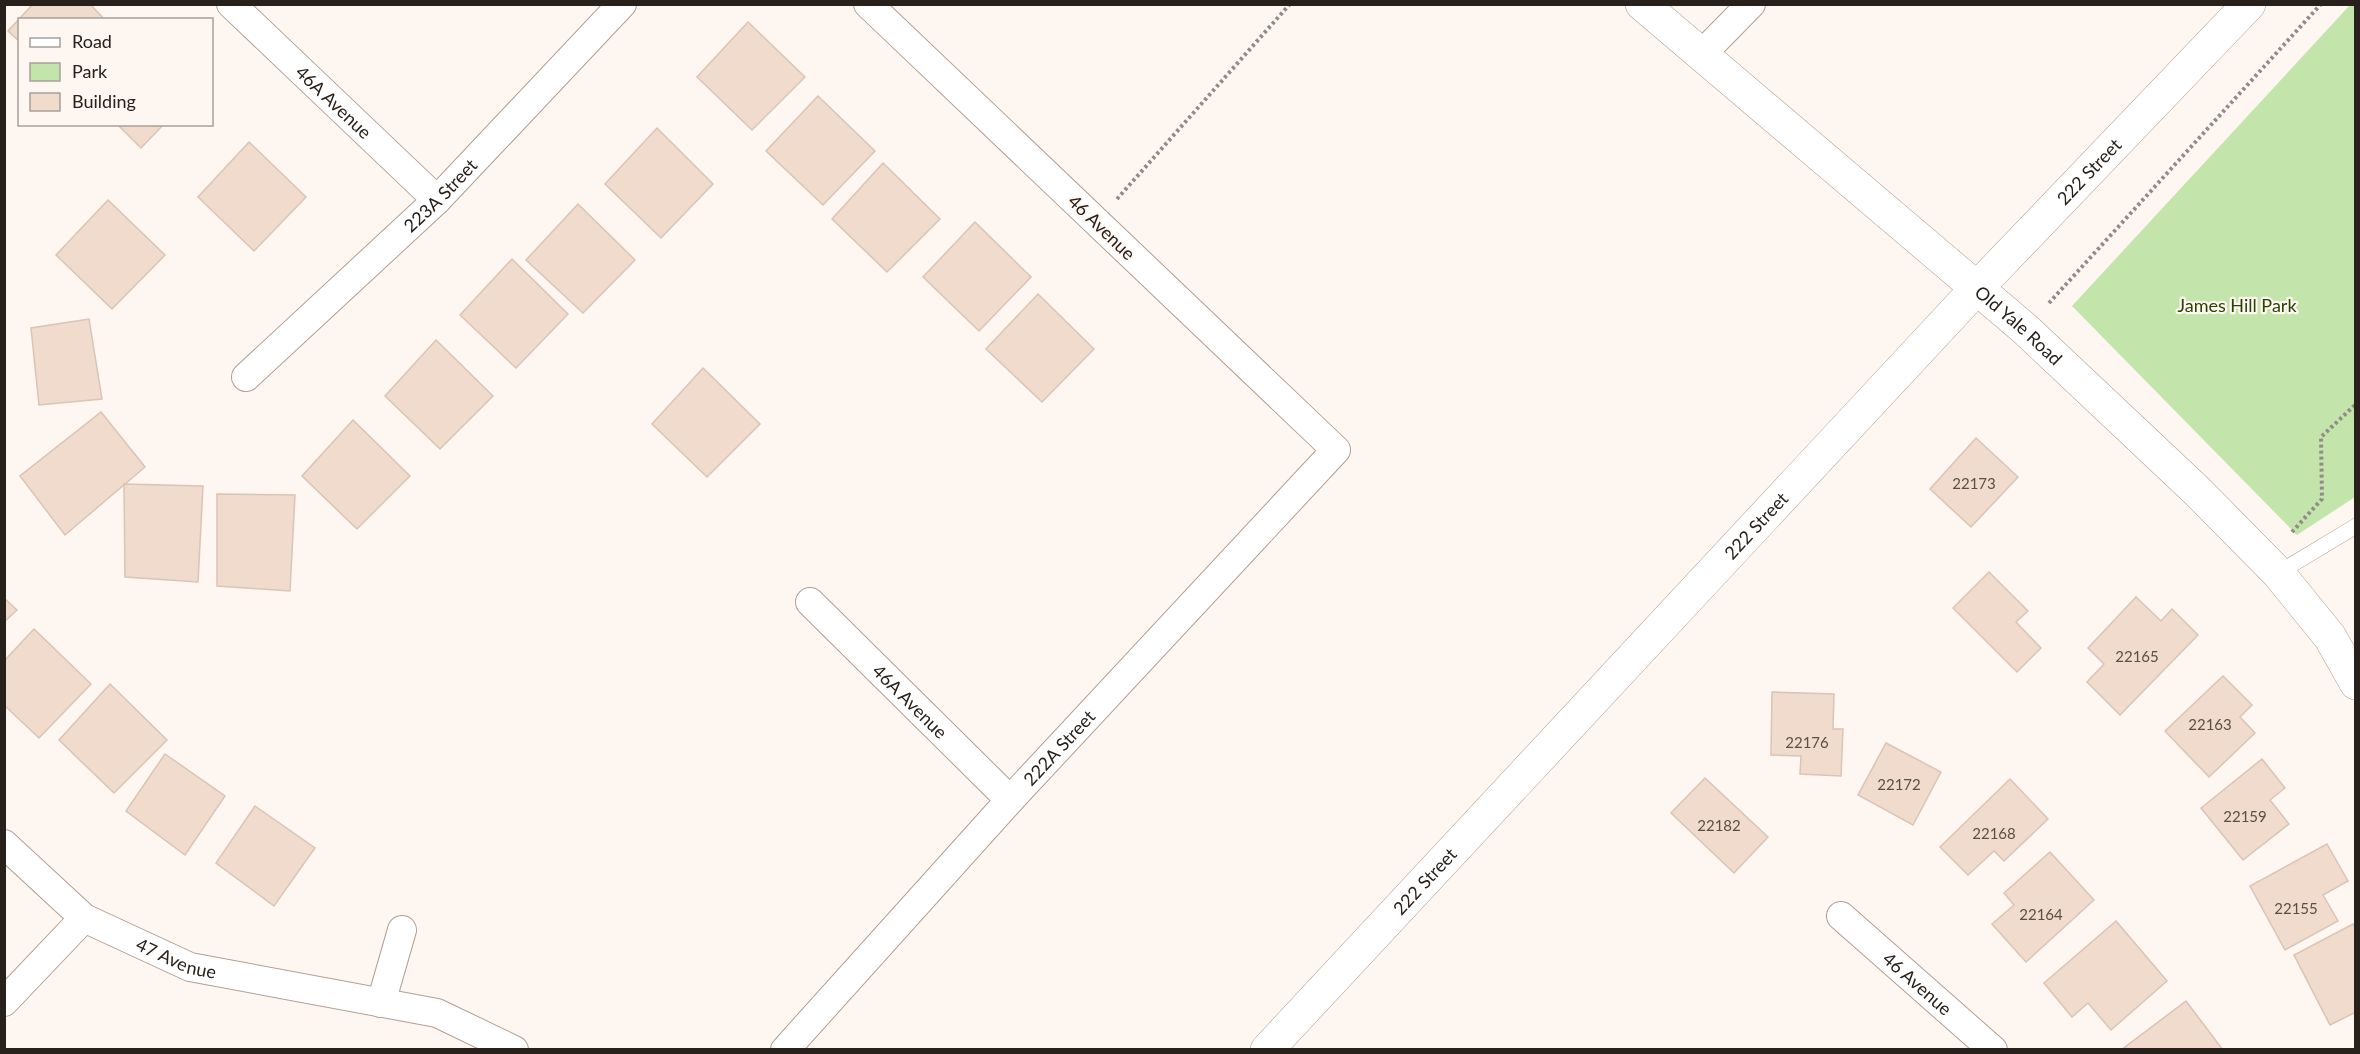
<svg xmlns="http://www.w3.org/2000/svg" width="2360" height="1054" viewBox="0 0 2360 1054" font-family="Lato,sans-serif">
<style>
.green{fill:#c3e5ab}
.building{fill:#f0dbcc;stroke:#d9c4b6;stroke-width:1.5}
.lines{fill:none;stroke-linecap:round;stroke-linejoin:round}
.service-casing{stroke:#b39f92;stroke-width:16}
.minor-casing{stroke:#b39f92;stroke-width:30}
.tertiary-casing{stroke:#b39f92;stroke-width:34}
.path{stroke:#938b85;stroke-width:4;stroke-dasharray:3 3;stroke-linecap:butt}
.service{stroke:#fff;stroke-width:15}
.minor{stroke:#fff;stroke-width:28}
.tertiary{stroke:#fff;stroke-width:33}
.labels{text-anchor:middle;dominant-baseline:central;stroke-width:4.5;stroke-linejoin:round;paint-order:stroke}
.number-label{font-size:15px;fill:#5a4f47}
.street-label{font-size:18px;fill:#28201b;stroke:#fef6f0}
.park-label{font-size:18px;fill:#264503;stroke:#fef6f0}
</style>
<rect width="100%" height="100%" fill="#fef6f0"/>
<!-- green -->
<polygon class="green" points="2350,5 2356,5 2355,497 2297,535 2072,306"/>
<!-- building -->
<g class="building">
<polygon points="33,4 90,4 105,20 20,20 20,42 8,31"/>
<polygon points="748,22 805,77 752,130 697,77"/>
<polygon points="818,96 875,151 823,205 766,151"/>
<polygon points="117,124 164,124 141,148"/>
<polygon points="657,128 713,184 661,238 605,184"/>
<polygon points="249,142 306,197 254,251 198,197"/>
<polygon points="883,163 940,219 887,272 832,219"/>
<polygon points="108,200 165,255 112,309 56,255"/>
<polygon points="578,204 635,260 583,313 526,260"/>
<polygon points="975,222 1031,277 979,331 923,277"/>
<polygon points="512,259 568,314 516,368 460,315"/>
<polygon points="1038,294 1094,349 1042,402 986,349"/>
<polygon points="89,319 102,399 39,405 31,328"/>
<polygon points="436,340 493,396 440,449 385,396"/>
<polygon points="703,368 760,424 707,477 652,424"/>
<polygon points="101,412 145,467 65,535 20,476"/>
<polygon points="353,420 410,476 357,529 302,476"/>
<polygon points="1976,438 2018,477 1971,527 1930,489"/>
<polygon points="124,484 203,486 198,582 125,577"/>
<polygon points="217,494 295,495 290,591 217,586"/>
<polygon points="1989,572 2028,611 2016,622 2041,648 2017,672 1953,608"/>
<polygon points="2136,597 2161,621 2172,609 2198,635 2120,715 2087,682 2104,664 2088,648"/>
<polygon points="4,598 17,610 4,622"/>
<polygon points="34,629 91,684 39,738 4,705 4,661"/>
<polygon points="2223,676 2252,705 2240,717 2255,733 2209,777 2165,731"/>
<polygon points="110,684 167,740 114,793 59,740"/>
<polygon points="1772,692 1834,694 1833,729 1843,729 1841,776 1800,774 1801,756 1771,755"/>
<polygon points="1886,743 1941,772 1913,825 1858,795"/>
<polygon points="165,754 225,796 185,855 126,811"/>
<polygon points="2262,759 2285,788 2270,800 2289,824 2243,860 2201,808"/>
<polygon points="1705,778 1768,837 1734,873 1671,813"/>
<polygon points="2010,779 2048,819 2004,861 1994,851 1968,875 1940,847"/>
<polygon points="255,806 315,848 274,906 216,863"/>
<polygon points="2327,844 2348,881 2323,895 2338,921 2285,950 2250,886"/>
<polygon points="2050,852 2094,900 2026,962 1992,924 2014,905 2004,893"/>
<polygon points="2116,921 2167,981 2111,1030 2088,1003 2072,1017 2044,983"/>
<polygon points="2353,924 2356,929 2356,1012 2330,1025 2294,955"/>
<polygon points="2186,1001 2223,1050 2121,1050"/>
</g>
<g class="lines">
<defs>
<polyline id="service" points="2278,573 2356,526"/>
<g id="minor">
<path id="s1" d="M 231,4 L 437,200"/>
<polyline points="1701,55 1751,4"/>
<path id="s2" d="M 246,377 L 437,200 L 622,4"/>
<path id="s3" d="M 810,602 L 1010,800"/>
<path id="s4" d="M 4,844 L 84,918 L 190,967 L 437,1013 L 514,1050"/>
<path id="s5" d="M 1841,916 L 1993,1050"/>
<polyline points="4,1002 84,918"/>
<polyline points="381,1003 402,930"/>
<path id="s6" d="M 785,1050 L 1010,800 L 1336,450 L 868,4"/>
</g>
<g id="tertiary">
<path id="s7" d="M 1642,4 L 2025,329 L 2197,491 L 2278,573 L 2330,637 L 2356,683"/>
<path id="s8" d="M 1267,1050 L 1977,288 L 2249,4"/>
</g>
</defs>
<!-- service casing -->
<use href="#service" class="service-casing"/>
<!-- minor casing -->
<use href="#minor" class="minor-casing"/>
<!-- tertiary casing -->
<use href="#tertiary" class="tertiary-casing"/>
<!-- path -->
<g class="path">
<polyline points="1117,199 1290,4"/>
<polyline points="2049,303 2321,4"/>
<polyline points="2292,532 2322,499 2321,437 2356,404"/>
</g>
<!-- service -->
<use href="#service" class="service"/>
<!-- minor -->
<use href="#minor" class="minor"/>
<!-- tertiary -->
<use href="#tertiary" class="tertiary"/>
</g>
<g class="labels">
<!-- number labels -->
<g class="number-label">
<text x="1974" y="483">22173</text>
<text x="2137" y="656">22165</text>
<text x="2210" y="724">22163</text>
<text x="1807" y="742">22176</text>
<text x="1899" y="784">22172</text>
<text x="2245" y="816">22159</text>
<text x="1719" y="825">22182</text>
<text x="1994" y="833">22168</text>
<text x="2296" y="908">22155</text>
<text x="2041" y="914">22164</text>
</g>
<!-- street labels -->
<g class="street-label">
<text stroke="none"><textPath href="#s1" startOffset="142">46A Avenue</textPath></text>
<text stroke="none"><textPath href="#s8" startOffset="1203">222 Street</textPath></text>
<text stroke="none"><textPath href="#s2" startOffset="266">223A Street</textPath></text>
<text transform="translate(1102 227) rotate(44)">46 Avenue</text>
<text stroke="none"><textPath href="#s7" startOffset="495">Old Yale Road</textPath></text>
<text stroke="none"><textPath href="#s8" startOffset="717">222 Street</textPath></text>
<text stroke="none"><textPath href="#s3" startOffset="141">46A Avenue</textPath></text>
<text stroke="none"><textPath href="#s6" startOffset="408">222A Street</textPath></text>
<text stroke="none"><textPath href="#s8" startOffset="231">222 Street</textPath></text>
<text stroke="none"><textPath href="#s4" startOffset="210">47 Avenue</textPath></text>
<text stroke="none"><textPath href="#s5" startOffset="102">46 Avenue</textPath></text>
</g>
<!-- park labels -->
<g class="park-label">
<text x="2237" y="305">James Hill Park</text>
</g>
</g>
<!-- border -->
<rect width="2360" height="1054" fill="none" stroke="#28201b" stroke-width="12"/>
<!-- legend -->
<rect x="18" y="18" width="195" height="108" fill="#fef6f0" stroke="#a8a09b" stroke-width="1.5"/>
<rect x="30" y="38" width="30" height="9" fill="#ffffff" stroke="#a8a09b" stroke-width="1.5"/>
<text x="72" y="48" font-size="18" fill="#28201b">Road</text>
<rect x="30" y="63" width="30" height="18" fill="#c3e5ab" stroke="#a8a09b" stroke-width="1.5"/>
<text x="72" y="78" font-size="18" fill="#28201b">Park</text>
<rect x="30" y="93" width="30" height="18" fill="#f0dbcc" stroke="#a8a09b" stroke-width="1.5"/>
<text x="72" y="108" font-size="18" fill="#28201b">Building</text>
</svg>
